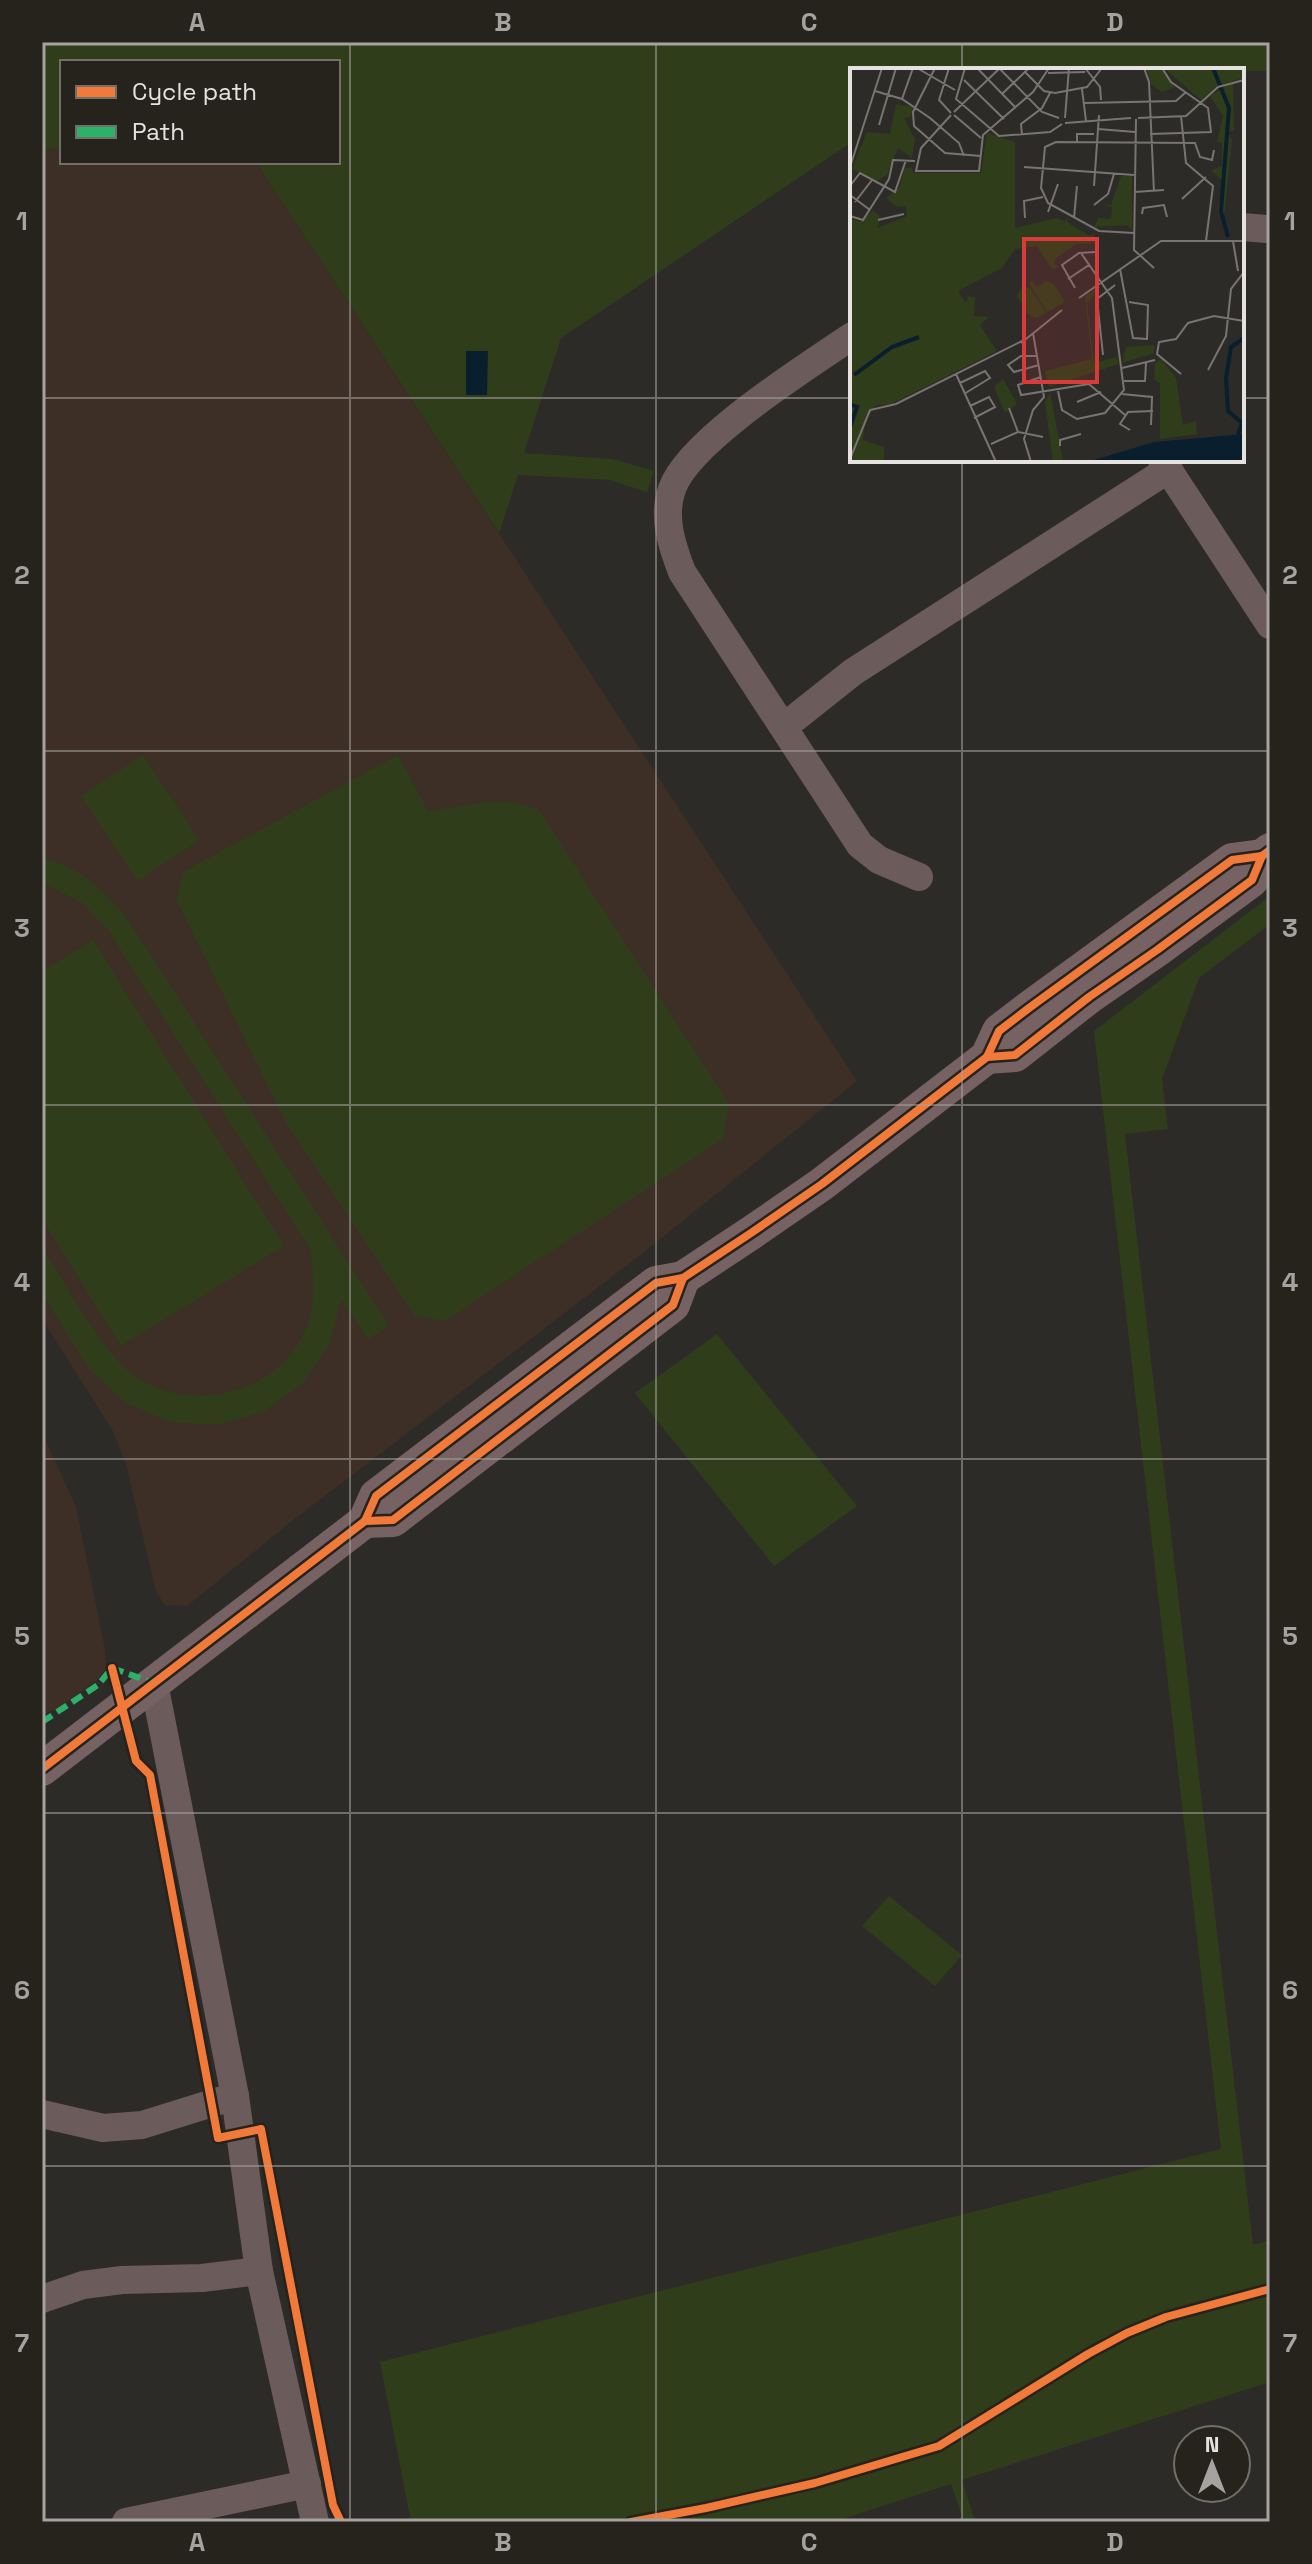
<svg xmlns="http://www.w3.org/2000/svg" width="1312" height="2564" viewBox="0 0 1312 2564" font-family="'Space Grotesk',sans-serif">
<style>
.education{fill:#3d2f25}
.green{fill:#303d1a}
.water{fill:#091f2d}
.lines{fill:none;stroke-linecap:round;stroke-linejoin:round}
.minor{stroke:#6c5b5b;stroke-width:28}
.major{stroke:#776263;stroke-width:34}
.quiet{stroke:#2db169;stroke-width:6;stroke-dasharray:12 6;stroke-linecap:butt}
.cycleway-casing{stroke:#26221c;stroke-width:13}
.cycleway{stroke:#f17a3a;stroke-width:8}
.grid{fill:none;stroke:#a5a29f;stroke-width:2;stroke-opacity:0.55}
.inset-river{fill:none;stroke:#091f2d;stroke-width:4}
.inset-road{fill:none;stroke:#777471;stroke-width:2}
.view{fill:#d83b3a;fill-opacity:0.15;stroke:#d83b3a;stroke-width:4}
.inset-edge{fill:none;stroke:#e5e2df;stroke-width:4}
.neatline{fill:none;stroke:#a5a29f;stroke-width:3}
.grid-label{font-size:26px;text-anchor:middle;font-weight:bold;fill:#a5a29f}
</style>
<rect width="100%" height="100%" fill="#2d2b28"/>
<!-- education -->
<g class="education">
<polygon points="62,147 62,162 256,162 857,1081 634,1260 292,1521 187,1606 165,1605 156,1592 126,1464 113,1431 42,1319 42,150"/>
<polygon points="42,1432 76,1507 105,1649 106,1668 97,1680 61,1706 42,1715"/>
</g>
<!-- green -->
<g class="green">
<polygon points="42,42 1270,42 1270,71 852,70 852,142 561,338 524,453 613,459 654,471 647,492 610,480 518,475 499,533 256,162 338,162 338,62 62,62 62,147 42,150"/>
<polygon points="143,755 200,840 138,881 81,796"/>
<polygon points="398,755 428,811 485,802 513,802 539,810 729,1104 723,1139 445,1321 415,1316 285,1121 176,899 183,872"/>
<path d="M 42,859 C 79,864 104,892 127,918 L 389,1326 L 368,1339 L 341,1300 L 329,1345 L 302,1384 L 263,1412 L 217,1425 L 170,1422 L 126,1403 L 91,1371 L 42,1294 L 42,1247 C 65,1282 102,1353 135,1376 C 195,1418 292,1390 310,1316 C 316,1293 313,1272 310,1249 L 108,930 L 81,902 L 42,883 Z"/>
<polygon points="1270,896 1270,924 1199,978 1162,1079 1168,1129 1125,1134 1253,2245 1270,2240 1270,2382 962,2480 975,2522 964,2522 951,2484 833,2522 411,2522 380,2362 1221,2149 1094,1031"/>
<polygon points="93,940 284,1246 121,1346 42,1219 42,971"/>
<polygon points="717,1334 857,1506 774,1566 635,1393"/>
<polygon points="889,1896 962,1955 935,1986 862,1926"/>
</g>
<!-- water -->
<polygon class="water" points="466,351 488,351 487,395 466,395"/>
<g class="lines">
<!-- minor -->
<g class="minor">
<polyline points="1242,227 1266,229"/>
<path d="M 852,336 C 808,366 688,441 672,489 C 662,517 672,546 682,572 L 860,845 L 879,860 L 919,877"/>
<polyline points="1162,460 1270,625"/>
<polyline points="785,726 853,672 1169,469"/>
<polyline points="154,1683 235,2096 259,2271 315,2522"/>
<polyline points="42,2114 103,2128 142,2125 235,2096"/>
<polyline points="42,2299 83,2285 122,2280 202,2278 259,2271"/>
<polyline points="126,2522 307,2484"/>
</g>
<!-- major -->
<g class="major">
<polyline points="987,1057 1015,1055 1089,997 1157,950 1252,880 1262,856"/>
<polyline points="365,1521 393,1520 673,1305 683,1278"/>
<polyline points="42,1769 365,1521 376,1496 656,1283 683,1278 751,1233 822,1184 987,1057 999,1031 1029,1008 1232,860 1262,856 1270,850"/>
</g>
<!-- quiet -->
<g class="quiet">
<polyline points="112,1668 154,1683"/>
<polyline points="42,1722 98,1685 112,1668"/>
</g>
<defs>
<g id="cycleway">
<polyline points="987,1057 1015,1055 1089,997 1157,950 1252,880 1262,856"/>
<polyline points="365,1521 393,1520 673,1305 683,1278"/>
<polyline points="112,1668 136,1761 150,1775 218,2138 261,2129 333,2505 341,2522"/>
<polyline points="42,1769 365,1521 376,1496 656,1283 683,1278 751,1233 822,1184 987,1057 999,1031 1029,1008 1232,860 1262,856 1270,850"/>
<polyline points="631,2522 706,2508 815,2483 939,2446 1088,2354 1127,2333 1166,2317 1270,2289"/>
</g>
</defs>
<!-- cycleway casing -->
<use href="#cycleway" class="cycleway-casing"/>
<!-- cycleway -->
<use href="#cycleway" class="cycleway"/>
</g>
<!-- grid -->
<path class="grid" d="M 350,42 L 350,2522M 656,42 L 656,2522M 962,42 L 962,70M 42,398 L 852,398M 1242,398 L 1270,398M 962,460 L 962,2522M 42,751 L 1270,751M 42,1105 L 1270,1105M 42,1459 L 1270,1459M 42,1813 L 1270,1813M 42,2166 L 1270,2166"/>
<!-- overview -->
<g transform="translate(850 68)">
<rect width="394" height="394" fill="#2d2b28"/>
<path d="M 296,0 L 310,0 L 325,19 L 312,24 L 301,16 ZM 314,0 L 394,0 L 394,10 L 368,17 L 351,32 ZM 383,14 L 384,63 L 378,63 L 382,72 L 374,149 L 368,142 L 373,113 L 361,102 L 372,98 L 372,74 L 367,74 L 373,48 L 360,28 ZM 46,36 L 63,39 L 61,49 L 54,50 L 65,71 L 62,90 L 48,80 L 37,107 L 27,113 L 2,101 L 17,64 L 40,66 ZM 137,65 L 165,74 L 165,160 L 207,150 L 215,154 L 217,148 L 218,155 L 240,168 L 245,164 L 241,173 L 252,175 L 226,176 L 206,190 L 204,196 L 210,198 L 202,201 L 187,178 L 165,181 L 152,200 L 108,223 L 116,235 L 118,228 L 125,229 L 124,248 L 139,249 L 130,257 L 147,283 L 41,336 L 26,337 L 15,353 L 13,372 L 34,379 L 34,394 L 0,394 L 0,150 L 10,154 L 23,143 L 31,149 L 27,160 L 57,148 L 56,138 L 47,139 L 36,130 L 49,120 L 55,100 L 62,100 L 63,105 L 131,105 ZM 271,108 L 282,108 L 282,162 L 277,157 L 244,159 L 249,150 L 261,151 L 262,139 L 250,136 L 261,137 ZM 182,213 L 186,219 L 196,213 L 204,216 L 215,234 L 197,244 L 179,215 ZM 251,218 L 237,235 L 244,295 L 267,289 L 269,296 L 255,300 L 256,307 L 254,301 L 228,309 L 230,315 L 227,310 L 199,319 L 195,303 L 242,291 L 235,228 ZM 172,219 L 180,220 L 196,245 L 186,250 L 179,247 L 167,228 ZM 304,277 L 304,285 L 272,295 L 276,279 ZM 311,291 L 326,310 L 333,357 L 346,353 L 347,366 L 310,371 L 310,315 L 304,311 L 305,295 ZM 153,311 L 167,336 L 155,345 L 144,319 ZM 200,324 L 213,394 L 203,394 L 195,334 Z" fill="#303d1a"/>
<path d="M 394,366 L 394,394 L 237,394 L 304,374 Z" fill="#091f2d"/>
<path class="inset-river" d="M 363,0 L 379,40 L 371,143 L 378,169M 4,307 L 42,279 L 69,269M 0,336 L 7,339 L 0,359M 388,367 L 392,355 L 378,343 L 376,310 L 381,279 L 394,270"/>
<path class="inset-road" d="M 67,0 L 105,22M 85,0 L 63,44 L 64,58 L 95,85 L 131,88M 99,0 L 89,32 L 101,45M 115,0 L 106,31 L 149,68 L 200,64 L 212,56M 127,0 L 166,40M 149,0 L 192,44 L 209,50M 235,0 L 250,19 L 251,32M 294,0 L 299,14 L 304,124M 175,4 L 194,23 L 205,25 L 237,19 L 252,0M 198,5 L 235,4M 114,12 L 154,51M 232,21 L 236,53M 25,23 L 52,31 L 80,50 L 109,75 L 114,88M 152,26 L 179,0M 52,31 L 63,0M 234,35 L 326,33 L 336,24M 104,44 L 150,0M 101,47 L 71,80 L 66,103 L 129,103 L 133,67 L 183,24 L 199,0M 104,47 L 131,70M 331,48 L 336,95 L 363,118 L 356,173M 215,50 L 219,0M 288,50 L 336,48 L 368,19 L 394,12M 286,51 L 284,182 L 304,200M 215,55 L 281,50M 29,57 L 46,0M 248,61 L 285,64M 300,66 L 361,64 L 358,40 L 321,14 L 312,0M 172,67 L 171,56 L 192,40 L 200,25M 227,74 L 227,66 L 244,66M 0,99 L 32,0M 174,99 L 284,107M 0,118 L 10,105 L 45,124 L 56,92M 244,118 L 249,47M 284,124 L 314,122M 0,127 L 20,142M 332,131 L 356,109M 5,134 L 22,112M 244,137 L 258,126 L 264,106M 198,144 L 208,116M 292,146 L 293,140 L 314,137 L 317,149M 0,148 L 13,152 L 39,111 L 43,92 L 65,93M 175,150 L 174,133 L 193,129M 224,150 L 227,118M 28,152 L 54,146M 284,165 L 249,163 L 198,135 L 191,120 L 195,79 L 206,74 L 345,75 L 350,89 L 362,92 L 364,82M 383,173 L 388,203M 270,201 L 283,270 L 297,271 L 298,237 L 279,234M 218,211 L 239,197M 225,220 L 212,197 L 229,185 L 245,184M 229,230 L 311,173 L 394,173M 171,275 L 212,242M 253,287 L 247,231 L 265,217M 187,288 L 171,288 L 158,297 L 164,304 L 189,297M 272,300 L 305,292M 358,302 L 376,268 L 381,221 L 394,204M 106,306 L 146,394M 331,306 L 307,286 L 309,274 L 326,271 L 338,255 L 364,248 L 394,253M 191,309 L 168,317 L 171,327 L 239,316 L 275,347M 274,313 L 295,313 L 296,295M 110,315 L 135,303 L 140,310 L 114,326M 208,323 L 212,342 L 227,351 L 255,345 L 274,322 L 262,230 L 231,185M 272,326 L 302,329 L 301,357M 227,334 L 251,324M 120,338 L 139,329 L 145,339 L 124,350M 159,340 L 168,364 L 193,369M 280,362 L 270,356 L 278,344 L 303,343M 141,376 L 168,364M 210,378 L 210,372 L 231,366M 0,391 L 20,342 L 46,336 L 174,272M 181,394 L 174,371 L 183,342 L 194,329 L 183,265"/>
<path class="view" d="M 174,171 L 247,171 L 247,314 L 174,314 Z"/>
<rect width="394" height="394" class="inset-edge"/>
</g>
<!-- border -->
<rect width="1312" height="2564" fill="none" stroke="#26221c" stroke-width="88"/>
<!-- legend -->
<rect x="60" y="60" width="280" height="104" fill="#26221c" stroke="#726f6a" stroke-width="2"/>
<rect x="76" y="86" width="40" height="12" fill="#f17a3a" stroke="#726f6a" stroke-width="2"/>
<text x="132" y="100" font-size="24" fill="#e5e2df">Cycle path</text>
<rect x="76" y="126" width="40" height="12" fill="#2db169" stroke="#726f6a" stroke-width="2"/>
<text x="132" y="140" font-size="24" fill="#e5e2df">Path</text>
<!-- north arrow -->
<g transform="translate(1212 2464)"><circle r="38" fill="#26221c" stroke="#726f6a" stroke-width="2"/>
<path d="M0-6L14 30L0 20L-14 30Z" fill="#a5a29f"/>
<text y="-12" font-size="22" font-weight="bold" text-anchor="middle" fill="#e5e2df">N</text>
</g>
<rect x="44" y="44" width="1224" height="2476" class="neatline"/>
<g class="grid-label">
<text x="197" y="31">A</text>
<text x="503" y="31">B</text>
<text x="809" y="31">C</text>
<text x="1115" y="31">D</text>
<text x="22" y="230">1</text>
<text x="1290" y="230">1</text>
<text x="22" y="584">2</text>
<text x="1290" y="584">2</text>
<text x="22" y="937">3</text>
<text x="1290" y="937">3</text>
<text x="22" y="1291">4</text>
<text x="1290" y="1291">4</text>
<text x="22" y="1645">5</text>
<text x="1290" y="1645">5</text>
<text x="22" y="1999">6</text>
<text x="1290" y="1999">6</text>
<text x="22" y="2352">7</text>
<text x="1290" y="2352">7</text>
<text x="197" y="2551">A</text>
<text x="503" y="2551">B</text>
<text x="809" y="2551">C</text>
<text x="1115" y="2551">D</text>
</g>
</svg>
